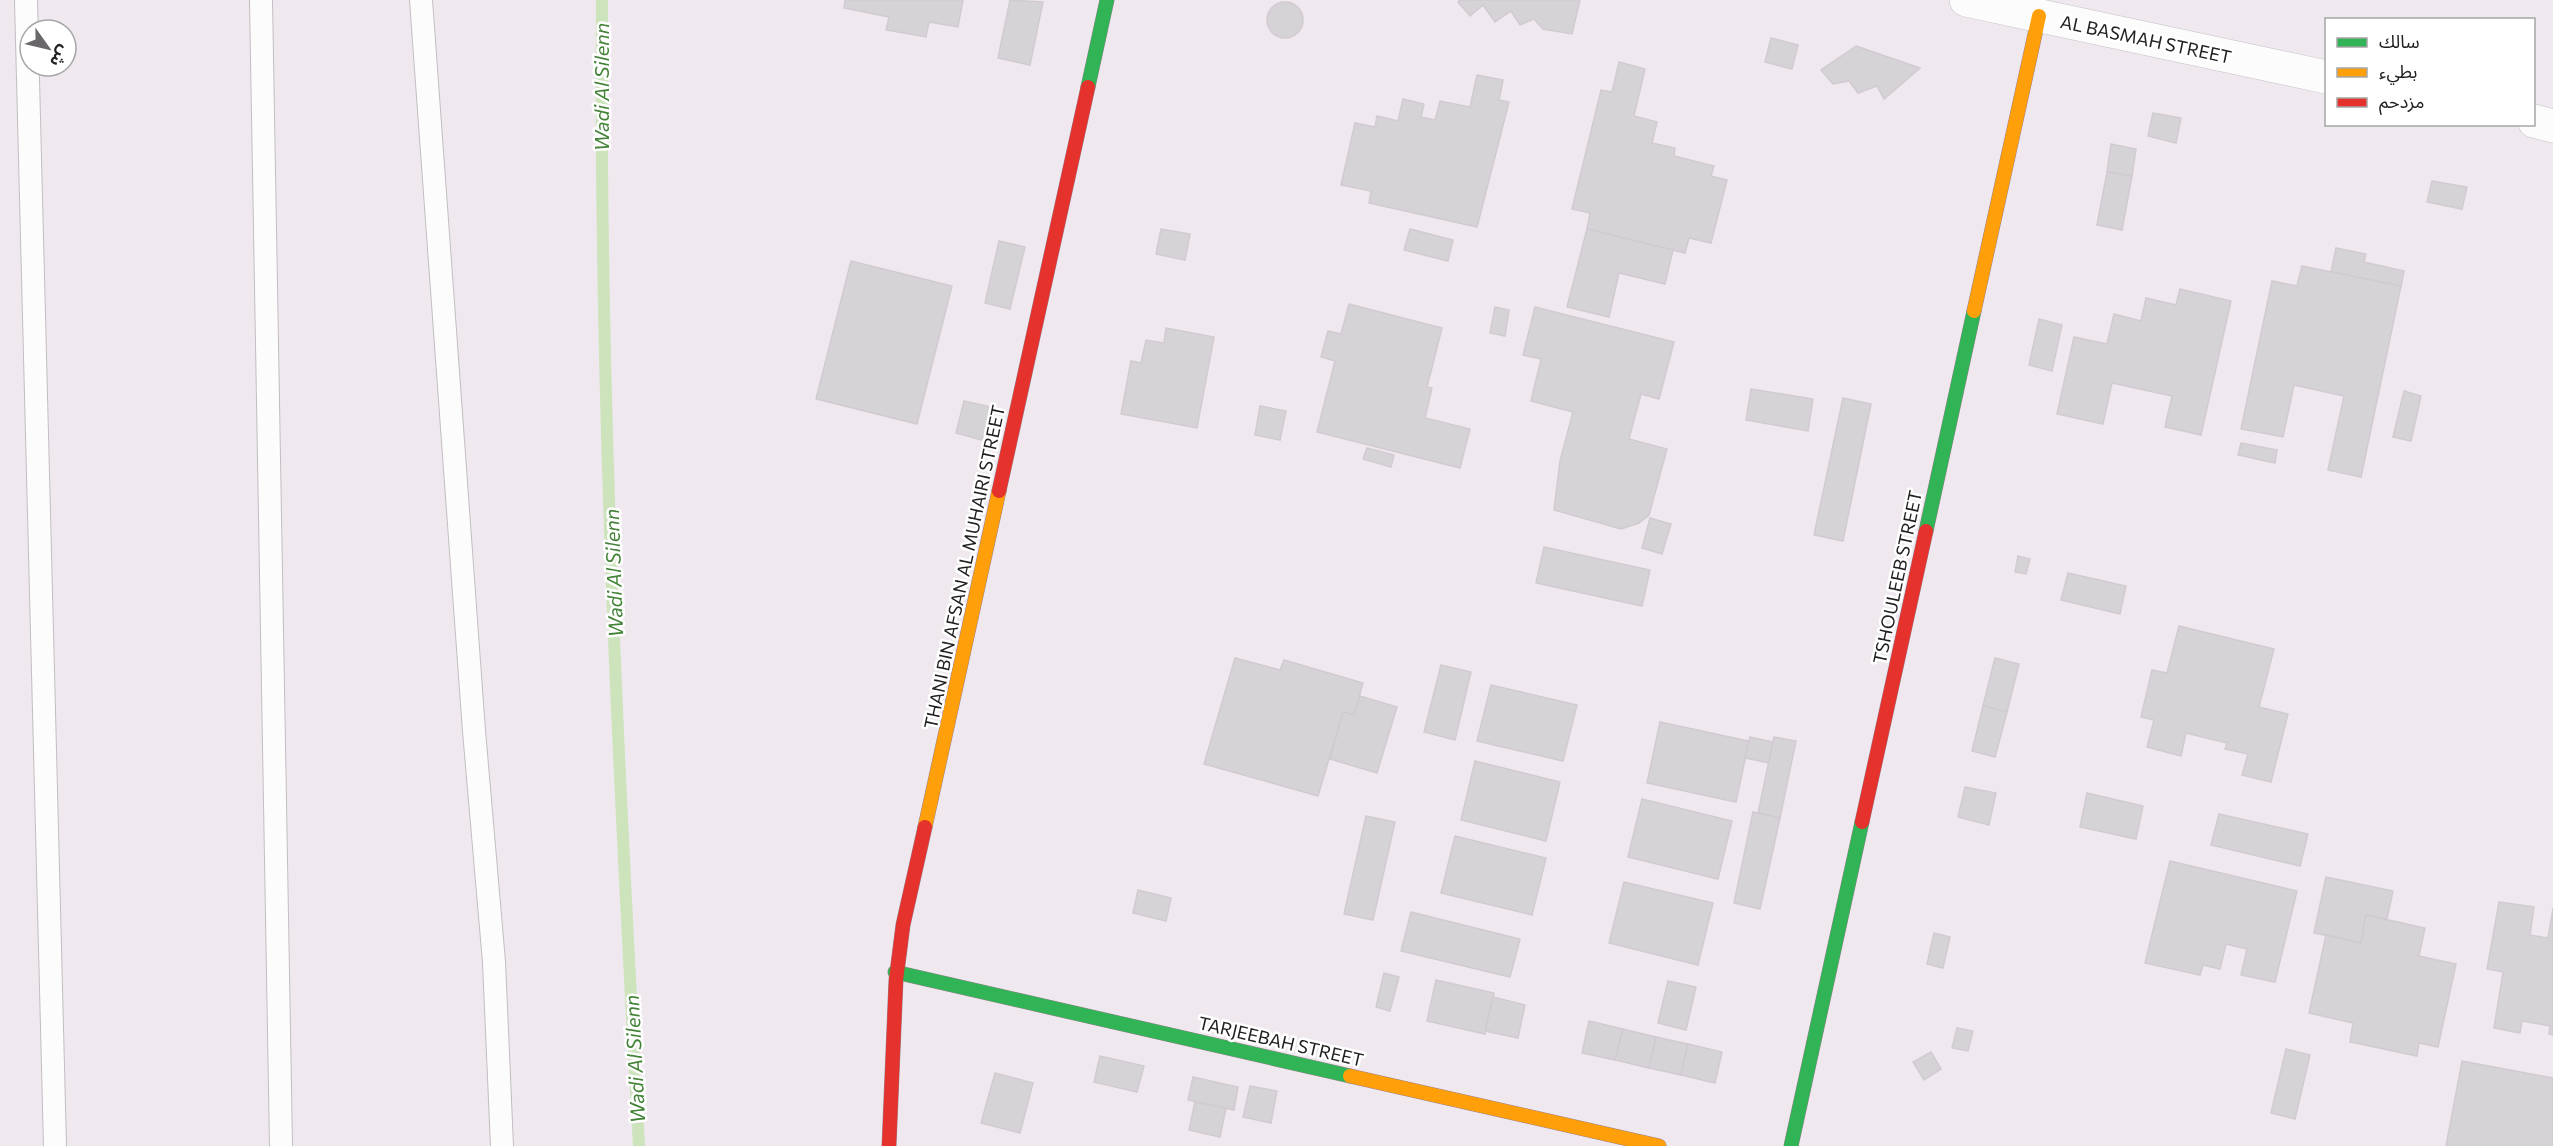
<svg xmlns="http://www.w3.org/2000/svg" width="2553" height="1146" viewBox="0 0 2553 1146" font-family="Commissioner,'Noto Sans Arabic',sans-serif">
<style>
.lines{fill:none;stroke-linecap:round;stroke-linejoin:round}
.stream{stroke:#cde3bc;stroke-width:12}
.building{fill:#d6d3d7;stroke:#d1cad2;stroke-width:1.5}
.lane-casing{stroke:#c1bec1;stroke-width:24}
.street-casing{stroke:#c1bec1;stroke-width:34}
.fast-casing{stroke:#9a808f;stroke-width:15}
.slow-casing{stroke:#9a808f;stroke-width:15}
.jam-casing{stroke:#9a808f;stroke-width:15}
.lane{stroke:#fdfcfd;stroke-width:22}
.street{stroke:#fdfcfd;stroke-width:33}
.fast{stroke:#30b455;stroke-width:14}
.slow{stroke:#ff9f0a;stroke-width:14}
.jam{stroke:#e5322d;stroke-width:14}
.labels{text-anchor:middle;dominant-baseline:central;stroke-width:5;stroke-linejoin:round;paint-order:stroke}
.street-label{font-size:18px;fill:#212121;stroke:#fff}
.water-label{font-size:20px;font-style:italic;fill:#438338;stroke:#fff}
</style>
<rect width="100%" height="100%" fill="#efe9ef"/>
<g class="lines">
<!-- stream -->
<path class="stream" d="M 602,0 C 599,382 618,765 639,1146"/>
</g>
<!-- building -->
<g class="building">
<polygon points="845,0 963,0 958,27 929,22 926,37 886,30 889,17 844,8"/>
<polygon points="1010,0 1043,2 1030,65 998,58"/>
<polygon points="1460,0 1580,0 1572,34 1543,29 1534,19 1520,25 1511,11 1495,22 1483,5 1470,16 1458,2"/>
<circle cx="1285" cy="20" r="18"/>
<polygon points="1771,38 1798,45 1792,69 1765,62"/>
<polygon points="1856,46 1920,68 1884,99 1877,86 1858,93 1849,81 1833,84 1821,70"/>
<polygon points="1619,62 1645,69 1634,116 1657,122 1652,143 1675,148 1674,156 1714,166 1711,176 1727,180 1711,243 1689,238 1685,253 1587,229 1590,213 1572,209 1601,90 1612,92"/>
<polygon points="1477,75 1503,80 1499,100 1509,102 1477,227 1369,203 1371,191 1341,185 1355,123 1375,127 1377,116 1398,121 1403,99 1424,104 1421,117 1435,120 1440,101 1470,107"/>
<polygon points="2153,113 2181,118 2176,143 2148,136"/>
<polygon points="2111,144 2136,149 2132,176 2107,172"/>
<polygon points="2107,172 2132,176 2122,230 2097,225"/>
<polygon points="2432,181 2467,187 2462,209 2427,202"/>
<polygon points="1161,229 1190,234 1185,260 1156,254"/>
<polygon points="1410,229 1453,240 1448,261 1404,250"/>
<polygon points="1587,229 1673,250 1665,284 1619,273 1609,317 1567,307"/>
<polygon points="999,241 1025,247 1010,309 985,303"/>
<polygon points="2336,248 2366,254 2364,262 2404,271 2401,286 2331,272"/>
<polygon points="851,261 952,286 917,424 816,399"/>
<polygon points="2302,266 2401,286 2361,477 2328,470 2344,396 2294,385 2283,437 2241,429 2272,281 2297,286"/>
<polygon points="2180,289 2231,301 2201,435 2165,427 2172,396 2112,383 2103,424 2057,414 2074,337 2107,344 2114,314 2141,321 2146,298 2176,305"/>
<polygon points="1349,304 1442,328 1427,387 1432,388 1425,418 1470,429 1460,468 1317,432 1335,361 1321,357 1328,331 1341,334"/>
<polygon points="1495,307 1509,310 1505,336 1490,333"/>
<polygon points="1535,307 1674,342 1659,399 1641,394 1629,439 1667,449 1649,515 1639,523 1621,529 1554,510 1560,461 1573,412 1531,401 1541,359 1523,355"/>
<polygon points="2039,319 2062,325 2052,371 2029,365"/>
<polygon points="1166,328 1214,337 1197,428 1121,414 1131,361 1141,363 1146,340 1164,343"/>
<polygon points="1751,389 1813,399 1808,431 1746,420"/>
<polygon points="2404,391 2421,396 2411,441 2393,437"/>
<polygon points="1843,398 1871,404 1843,541 1814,535"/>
<polygon points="964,401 991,407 982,440 956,433"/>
<polygon points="1260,406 1286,411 1280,440 1255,435"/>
<polygon points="2241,443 2277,450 2275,463 2238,455"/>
<polygon points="1367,448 1394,455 1391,467 1363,459"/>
<polygon points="1650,518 1671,524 1662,554 1642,548"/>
<polygon points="1544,547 1650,570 1642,606 1536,583"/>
<polygon points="2018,556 2030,559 2026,574 2015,572"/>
<polygon points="2068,573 2126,586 2120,614 2061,600"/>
<polygon points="2179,626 2274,649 2259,707 2288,714 2271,782 2242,775 2248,754 2225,749 2227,743 2186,733 2181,756 2147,747 2154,720 2141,717 2152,670 2167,673"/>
<polygon points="1235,658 1280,670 1284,660 1363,683 1354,715 1343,712 1318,796 1204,764"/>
<polygon points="1995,658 2019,664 2007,712 1983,706"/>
<polygon points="1441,665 1471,672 1455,740 1424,732"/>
<polygon points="1491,685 1577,705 1563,761 1477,741"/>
<polygon points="1360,696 1397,707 1377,773 1330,759 1343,712 1354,715"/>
<polygon points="1983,706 2007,712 1995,757 1972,751"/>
<polygon points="1660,722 1749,741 1736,802 1647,783"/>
<polygon points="1750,737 1773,742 1769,763 1745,758"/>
<polygon points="1774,737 1796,741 1780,818 1758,813"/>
<polygon points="1475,761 1560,782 1546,841 1461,820"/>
<polygon points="1965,787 1996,793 1989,825 1958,817"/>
<polygon points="2087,793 2143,806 2136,839 2080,827"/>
<polygon points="1642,799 1732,821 1718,879 1628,857"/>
<polygon points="1753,812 1780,818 1760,909 1734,903"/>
<polygon points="2219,814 2308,834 2300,866 2211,845"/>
<polygon points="1366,816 1395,822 1373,920 1344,914"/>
<polygon points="1455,836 1546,858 1532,915 1441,893"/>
<polygon points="2170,861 2297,891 2275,982 2241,975 2247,949 2226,944 2220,969 2203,965 2200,975 2145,963"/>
<polygon points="2326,877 2393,891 2387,919 2366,915 2361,943 2314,933"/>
<polygon points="1624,882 1713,903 1698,965 1609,943"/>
<polygon points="1138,890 1171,898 1166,921 1133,913"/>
<polygon points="2499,902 2534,907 2530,935 2548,938 2553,908 2553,1035 2549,1034 2550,1026 2522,1021 2520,1033 2494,1028 2503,972 2487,969"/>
<polygon points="1411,912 1520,939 1510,977 1401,951"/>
<polygon points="2366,915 2425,928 2419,956 2456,964 2438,1047 2419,1043 2417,1056 2350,1042 2353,1023 2309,1013 2326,935 2361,943"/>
<polygon points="1934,933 1950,937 1943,968 1927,964"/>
<polygon points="1384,973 1399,977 1390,1011 1376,1007"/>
<polygon points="1436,980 1494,993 1485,1034 1427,1021"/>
<polygon points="1668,981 1696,987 1686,1030 1658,1023"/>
<polygon points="1493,997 1525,1005 1518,1038 1485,1031"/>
<polygon points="1589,1021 1623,1029 1615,1060 1582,1053"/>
<polygon points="1957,1028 1973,1031 1968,1051 1952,1048"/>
<polygon points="1623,1029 1656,1037 1649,1068 1615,1060"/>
<polygon points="1656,1037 1688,1044 1681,1075 1649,1068"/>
<polygon points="1688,1044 1722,1052 1715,1083 1681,1075"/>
<polygon points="2286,1049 2310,1055 2295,1119 2271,1113"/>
<polygon points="1931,1052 1941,1069 1924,1080 1913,1062"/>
<polygon points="1100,1056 1144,1066 1137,1092 1094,1082"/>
<polygon points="2462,1061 2553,1078 2553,1146 2446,1146"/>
<polygon points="995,1073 1033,1083 1020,1133 981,1123"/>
<polygon points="1193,1077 1238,1087 1234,1110 1188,1100"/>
<polygon points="1250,1086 1277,1091 1271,1123 1243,1117"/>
<polygon points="1195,1102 1226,1108 1220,1137 1189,1130"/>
</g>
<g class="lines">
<defs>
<g id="lane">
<polyline points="26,0 55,1146"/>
<polyline points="261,0 281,1146"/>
<polyline points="421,0 474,731 494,962 502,1146"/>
</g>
<g id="street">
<polyline points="1966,0 2326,77"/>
<polyline points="2534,121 2553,126"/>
</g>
<g id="fast">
<polyline points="1088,87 1107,0"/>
<polyline points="1926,531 1974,311"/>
<polyline points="895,972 1350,1076"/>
<polyline points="1791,1146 1862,822"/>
</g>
<g id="slow">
<polyline points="1974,311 2039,16"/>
<polyline points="925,827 999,491"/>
<polyline points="1350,1076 1659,1146"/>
</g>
<g id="jam">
<polyline points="999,491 1088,87"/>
<polyline points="1862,822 1926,531"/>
<polyline points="889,1146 896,980 903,925 925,827"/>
</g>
</defs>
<!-- lane casing -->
<use href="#lane" class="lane-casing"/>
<!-- street casing -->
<use href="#street" class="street-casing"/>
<!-- fast casing -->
<use href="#fast" class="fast-casing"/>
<!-- slow casing -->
<use href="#slow" class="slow-casing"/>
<!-- jam casing -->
<use href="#jam" class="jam-casing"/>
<!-- lane -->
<use href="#lane" class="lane"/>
<!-- street -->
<use href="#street" class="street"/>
<!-- fast -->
<use href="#fast" class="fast"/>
<!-- slow -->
<use href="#slow" class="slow"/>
<!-- jam -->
<use href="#jam" class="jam"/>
</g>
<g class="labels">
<!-- street labels -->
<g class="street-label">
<text transform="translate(2146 39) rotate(12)">AL BASMAH STREET</text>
<text transform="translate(964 567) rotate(-78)">THANI BIN AFSAN AL MUHAIRI STREET</text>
<text transform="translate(1897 577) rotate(-78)">TSHOULEEB STREET</text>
<text transform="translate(1281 1041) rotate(13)">TARJEEBAH STREET</text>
</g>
<!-- water labels -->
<g class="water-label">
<text transform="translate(601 87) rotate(-90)">Wadi Al Silenn</text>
<text transform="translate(613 573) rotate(-92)">Wadi Al Silenn</text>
<text transform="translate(634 1059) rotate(-93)">Wadi Al Silenn</text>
</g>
</g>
<!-- legend -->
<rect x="2325" y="18" width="210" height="108" fill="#ffffff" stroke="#a6a6a6" stroke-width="1.5"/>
<rect x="2337" y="38" width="30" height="9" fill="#30b455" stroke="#a6a6a6" stroke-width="1.5"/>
<text x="2379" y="48" font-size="18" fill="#212121">سالك</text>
<rect x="2337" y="68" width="30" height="9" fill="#ff9f0a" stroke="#a6a6a6" stroke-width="1.5"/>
<text x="2379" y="78" font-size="18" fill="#212121">بطيء</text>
<rect x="2337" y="98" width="30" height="9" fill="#e5322d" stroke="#a6a6a6" stroke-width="1.5"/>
<text x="2379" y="108" font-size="18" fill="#212121">مزدحم</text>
<!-- north arrow -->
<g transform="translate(48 48) rotate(124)"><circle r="28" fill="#ffffff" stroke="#a6a6a6" stroke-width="1.5"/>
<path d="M0-4.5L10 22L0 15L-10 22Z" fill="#696769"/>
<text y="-9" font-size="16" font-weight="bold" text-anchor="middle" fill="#212121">ش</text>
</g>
</svg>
